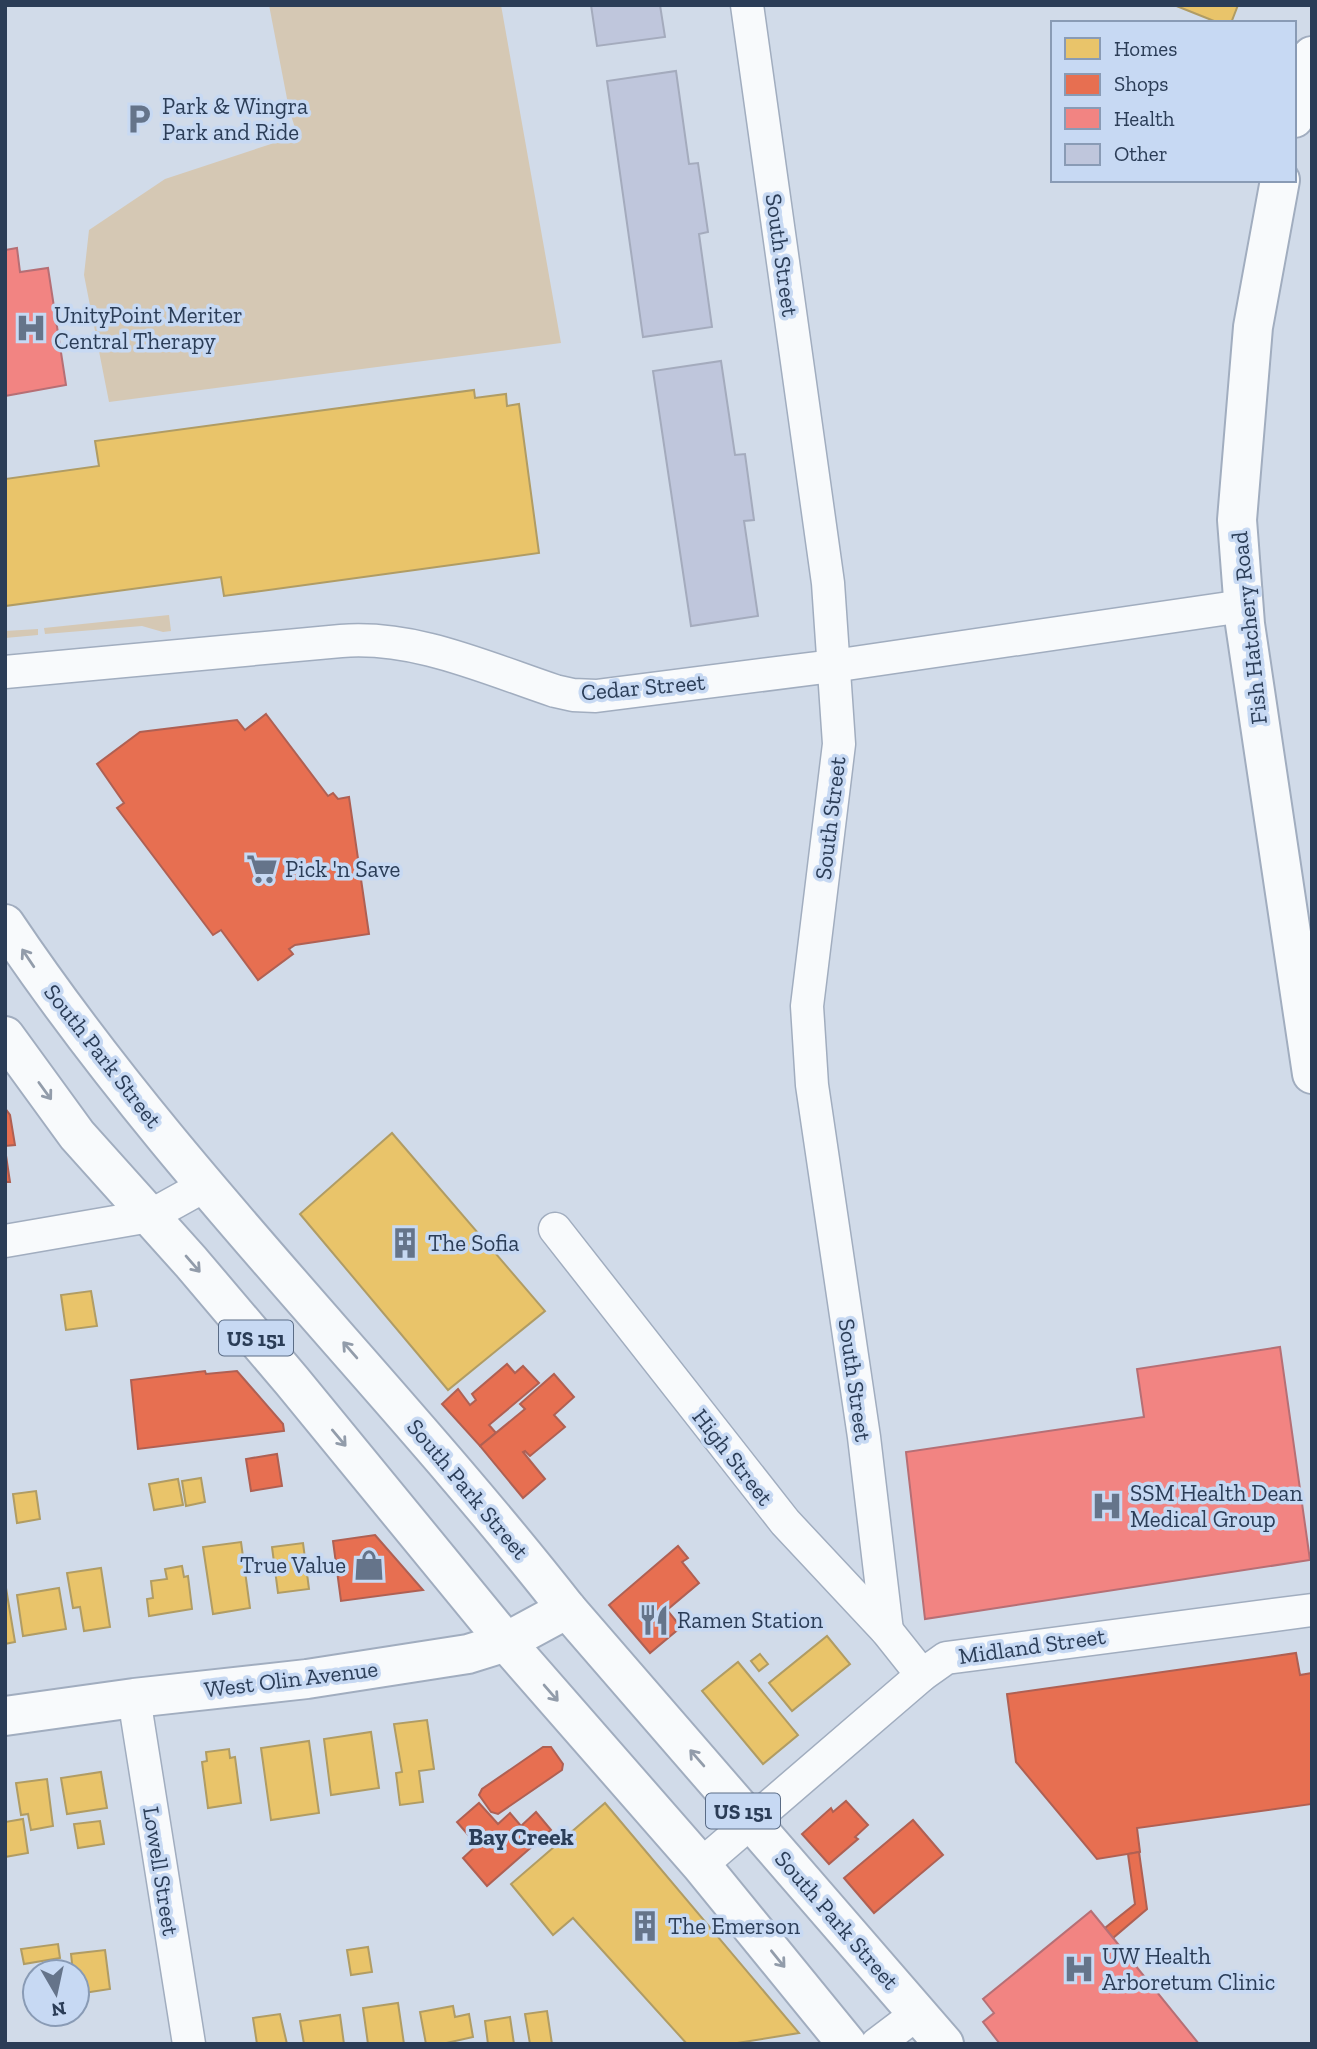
<svg xmlns="http://www.w3.org/2000/svg" width="1317" height="2049" viewBox="0 0 1317 2049" font-family="'Zilla Slab',serif">
<style>
.green{fill:#d5c8b4}
.homes{fill:#e9c46a;stroke:#b09c64;stroke-width:2}
.shops{fill:#e76f51;stroke:#af6053;stroke-width:2}
.health{fill:#f28482;stroke:#b66f75;stroke-width:2}
.building{fill:#bfc6dc;stroke:#a4abbd;stroke-width:2}
.lines{fill:none;stroke-linecap:round;stroke-linejoin:round}
.street-casing{stroke:#a1adbf;stroke-width:35}
.secondary-casing{stroke:#a1adbf;stroke-width:42}
.primary-casing{stroke:#a1adbf;stroke-width:42}
.street{stroke:#f8fafc;stroke-width:32}
.secondary{stroke:#f8fafc;stroke-width:38}
.primary{stroke:#f8fafc;stroke-width:38}
.oneway{stroke:#929caa}
.labels{text-anchor:middle;dominant-baseline:central;stroke-width:7;stroke-linejoin:round;paint-order:stroke}
.shield{fill:#c7d9f3;stroke:#5a6c86;stroke-width:2}
.shield-label{font-size:21px;font-weight:bold;fill:#2b3d57}
.poi-label{font-size:23px;fill:#2b3d57;stroke:#c7d9f3;text-anchor:start}
.street-label{font-size:23px;fill:#2b3d57;stroke:#c7d9f3}
.neighbourhood-label{font-size:24px;font-weight:bold;fill:#2b3d57;stroke:#c7d9f3}
</style>
<rect width="100%" height="100%" fill="#d1dbe9"/>
<!-- green -->
<g class="green">
<polygon points="269,5 501,5 561,343 109,402 84,275 89,230 165,179 271,144 296,131 289,109"/>
<polygon points="169,615 171,631 163,632 142,626 45,634 44,628"/>
<polygon points="38,629 38,635 5,638 5,631"/>
</g>
<!-- homes -->
<g class="homes">
<polygon points="1174,5 1238,5 1231,23 1219,23"/>
<polygon points="474,390 475,398 506,394 507,406 519,404 539,553 224,596 221,577 5,606 5,479 99,466 95,441"/>
<polygon points="392,1133 545,1311 448,1390 300,1214"/>
<polygon points="91,1291 97,1326 66,1330 61,1295"/>
<polygon points="201,1478 205,1502 186,1506 182,1481"/>
<polygon points="178,1479 183,1505 154,1510 149,1484"/>
<polygon points="36,1491 40,1519 17,1523 13,1494"/>
<polygon points="241,1542 250,1608 213,1614 203,1547"/>
<polygon points="303,1543 309,1589 278,1593 272,1547"/>
<polygon points="182,1566 184,1577 188,1576 192,1609 149,1616 147,1599 153,1598 151,1581 167,1579 165,1569"/>
<polygon points="101,1568 110,1627 84,1631 80,1607 73,1608 67,1573"/>
<polygon points="6,1588 15,1642 5,1644 5,1589"/>
<polygon points="59,1588 66,1629 23,1636 17,1595"/>
<polygon points="827,1636 850,1664 792,1711 769,1683"/>
<polygon points="760,1654 768,1664 759,1671 751,1661"/>
<polygon points="738,1662 798,1735 763,1764 702,1691"/>
<polygon points="427,1720 434,1769 419,1771 423,1802 400,1805 396,1773 402,1772 394,1724"/>
<polygon points="371,1732 379,1788 331,1795 324,1739"/>
<polygon points="309,1741 319,1813 271,1820 261,1748"/>
<polygon points="229,1749 230,1758 235,1757 241,1803 208,1808 202,1762 207,1761 206,1752"/>
<polygon points="101,1772 107,1808 67,1814 61,1778"/>
<polygon points="47,1779 53,1826 31,1830 28,1814 21,1815 16,1783"/>
<polygon points="605,1803 799,2033 731,2044 687,2044 573,1918 553,1935 511,1884"/>
<polygon points="23,1819 28,1853 5,1857 5,1822"/>
<polygon points="100,1821 104,1844 78,1848 74,1824"/>
<polygon points="58,1944 60,1958 24,1964 21,1949"/>
<polygon points="368,1947 372,1972 351,1975 347,1950"/>
<polygon points="105,1950 110,1989 77,1994 77,1972 73,1972 71,1954"/>
<polygon points="398,2003 404,2044 368,2044 363,2008"/>
<polygon points="453,2006 455,2017 469,2014 473,2037 442,2044 426,2044 420,2012"/>
<polygon points="547,2011 552,2044 530,2044 525,2014"/>
<polygon points="280,2014 287,2044 257,2044 253,2018"/>
<polygon points="340,2015 344,2044 304,2044 300,2021"/>
<polygon points="510,2017 514,2044 488,2044 485,2021"/>
</g>
<!-- shops -->
<g class="shops">
<polygon points="266,714 328,796 333,793 338,799 349,797 369,934 295,945 289,949 293,954 258,980 221,930 213,935 117,808 124,803 97,764 140,732 237,720 245,730"/>
<polygon points="5,1108 10,1115 15,1145 5,1146"/>
<polygon points="5,1149 10,1182 5,1182"/>
<polygon points="507,1364 515,1373 523,1366 539,1383 489,1425 496,1433 480,1446 442,1404 458,1389 470,1405 476,1400 472,1394"/>
<polygon points="205,1371 206,1374 237,1371 283,1424 284,1431 138,1449 131,1380"/>
<polygon points="554,1374 574,1397 554,1415 565,1427 530,1456 525,1451 523,1452 545,1479 523,1498 480,1446 525,1409 520,1404"/>
<polygon points="277,1454 282,1486 251,1491 246,1459"/>
<polygon points="375,1535 423,1590 341,1601 333,1541"/>
<polygon points="678,1546 688,1558 682,1562 699,1583 667,1610 681,1627 650,1653 609,1605"/>
<polygon points="1296,1653 1300,1675 1312,1673 1312,1804 1137,1828 1140,1852 1097,1859 1016,1762 1007,1694"/>
<polygon points="543,1747 551,1747 563,1764 562,1770 498,1814 491,1812 479,1795 482,1789"/>
<polygon points="846,1801 868,1825 855,1837 858,1839 829,1864 802,1834 831,1808 833,1812"/>
<polygon points="479,1803 498,1824 510,1813 521,1826 536,1812 551,1830 487,1886 463,1858 477,1845 457,1822"/>
<polygon points="913,1820 943,1855 874,1913 844,1878"/>
<polygon points="1139,1852 1147,1909 1113,1938 1105,1928 1135,1904 1128,1854"/>
</g>
<!-- health -->
<g class="health">
<polygon points="17,248 20,272 48,268 66,385 5,396 5,250"/>
<polygon points="1280,1347 1310,1560 925,1619 906,1452 1144,1417 1137,1369"/>
<polygon points="1091,1911 1105,1928 1199,2044 1000,2044 983,2022 994,2013 983,1999"/>
</g>
<!-- building -->
<g class="building">
<polygon points="591,5 660,5 665,37 597,46"/>
<polygon points="676,71 689,164 698,163 708,232 699,234 712,327 643,337 607,81"/>
<polygon points="721,361 735,455 745,454 754,520 744,521 758,616 691,626 653,371"/>
</g>
<g class="lines">
<defs>
<g id="street">
<polyline points="747,5 828,583 839,744 807,1006 812,1085 864,1437 887,1631"/>
<path d="M 5,672 L 341,641 C 415,635 486,668 555,691 L 573,695 L 596,696 L 833,666 L 1243,606"/>
<polyline points="555,1229 785,1522 887,1631 922,1675"/>
<polyline points="5,1241 150,1216 206,1185"/>
<polyline points="134,1698 189,2044"/>
<polyline points="701,1865 922,1675 946,1658 1312,1610"/>
<polyline points="877,2044 918,2013"/>
</g>
<g id="secondary">
<polyline points="1294,118 1312,56"/>
<polyline points="1280,180 1253,327 1237,520 1245,624 1312,1074"/>
<polyline points="5,1716 134,1698 307,1679 468,1654 506,1642 567,1609"/>
</g>
<g id="primary">
<path d="M 5,924 C 170,1170 385,1377 567,1609 L 944,2044"/>
<polyline points="5,1036 77,1135 191,1262 292,1381 506,1642 701,1865 847,2044"/>
</g>
</defs>
<!-- street casing -->
<use href="#street" class="street-casing"/>
<!-- secondary casing -->
<use href="#secondary" class="secondary-casing"/>
<!-- primary casing -->
<use href="#primary" class="primary-casing"/>
<!-- street -->
<use href="#street" class="street"/>
<!-- secondary -->
<use href="#secondary" class="secondary"/>
<!-- primary -->
<use href="#primary" class="primary"/>
</g>
<!-- one-way arrows -->
<defs><path id="oneway-shaft" d="M-6 0H5M1.5-3L5.5 0L1.5 3" fill="none" stroke-width="1.6" stroke-linecap="round" stroke-linejoin="round" transform="scale(1.75)"/></defs>
<g class="oneway">
<use href="#oneway-shaft" transform="translate(28 958) rotate(-124)"/>
<use href="#oneway-shaft" transform="translate(45 1091) rotate(54)"/>
<use href="#oneway-shaft" transform="translate(193 1264) rotate(49)"/>
<use href="#oneway-shaft" transform="translate(350 1350) rotate(-131)"/>
<use href="#oneway-shaft" transform="translate(339 1438) rotate(50)"/>
<use href="#oneway-shaft" transform="translate(551 1693) rotate(49)"/>
<use href="#oneway-shaft" transform="translate(697 1758) rotate(-131)"/>
<use href="#oneway-shaft" transform="translate(778 1959) rotate(51)"/>
</g>
<!-- icons -->
<defs>
<symbol id="parking-bare" viewBox="-9 -9 18 18"><path d="M-3.5-5.5H1a3.5 3.5 0 0 1 0 7H-1V5.5H-3.5ZM-1-3.4V-.6H.8a1.4 1.4 0 0 0 0-2.8Z" fill="#65748a" stroke="#c7d9f3" stroke-width="2.5" paint-order="stroke"/></symbol>
<symbol id="hospital-bare" viewBox="-9 -9 18 18"><path d="M-5-5h3v3.5h4V-5h3V5h-3V1.5h-4V5h-3Z" fill="#65748a" stroke="#c7d9f3" stroke-width="2.5" paint-order="stroke"/></symbol>
<symbol id="supermarket-bare" viewBox="-9 -9 18 18"><path d="M-6-5.5h2.5l.6 2H6L4.5 2H-2.5L-4.4-4H-6ZM-1.5 3.2a1.3 1.3 0 1 0 .1 0ZM3 3.2a1.3 1.3 0 1 0 .1 0Z" fill="#65748a" stroke="#c7d9f3" stroke-width="2.5" paint-order="stroke"/></symbol>
<symbol id="building-bare" viewBox="-9 -9 18 18"><path d="M-4-6H4V6H1V3H-1V6H-4ZM-2.5-4.3h1.7v1.8h-1.7ZM.8-4.3h1.7v1.8H.8ZM-2.5-1h1.7V.8h-1.7ZM.8-1h1.7V.8H.8Z" fill="#65748a" stroke="#c7d9f3" stroke-width="2.5" paint-order="stroke"/></symbol>
<symbol id="shop-bare" viewBox="-9 -9 18 18"><path d="M-5-2.5h2.3a2.7 3.5 0 0 1 5.4 0H5L5.5 6h-11ZM-1.5-2.5h3a1.5 2.3 0 0 0-3 0Z" fill="#65748a" stroke="#c7d9f3" stroke-width="2.5" paint-order="stroke"/></symbol>
<symbol id="restaurant-bare" viewBox="-9 -9 18 18"><path d="M-5-6h1v4h1v-4h1v4h1v-4h1v5L-1.5 .5V6h-2V.5L-5-1ZM5-6V6H3V1.5H1.5Q1.5-4 5-6Z" fill="#65748a" stroke="#c7d9f3" stroke-width="2.5" paint-order="stroke"/></symbol>
</defs>
<g fill-rule="evenodd">
<use href="#parking-bare" x="117" y="97" width="44" height="44"/>
<use href="#hospital-bare" x="9" y="306" width="44" height="44"/>
<use href="#supermarket-bare" x="240" y="847" width="44" height="44"/>
<use href="#building-bare" x="383" y="1221" width="44" height="44"/>
<use href="#hospital-bare" x="1085" y="1484" width="44" height="44"/>
<use href="#shop-bare" x="347" y="1543" width="44" height="44"/>
<use href="#restaurant-bare" x="632" y="1598" width="44" height="44"/>
<use href="#building-bare" x="623" y="1904" width="44" height="44"/>
<use href="#hospital-bare" x="1057" y="1947" width="44" height="44"/>
</g>
<g class="labels">
<!-- shield labels -->
<g class="shield">
<rect x="219" y="1320.5" width="74" height="35" rx="5"/>
<rect x="706" y="1793.5" width="74" height="35" rx="5"/>
</g>
<g class="shield-label">
<text x="256" y="1338">US 151</text>
<text x="743" y="1811">US 151</text>
</g>
<!-- poi labels -->
<g class="poi-label">
<text x="162" y="106">Park &amp; Wingra<tspan x="162" dy="26">Park and Ride</tspan></text>
<text x="54" y="315">UnityPoint Meriter<tspan x="54" dy="26">Central Therapy</tspan></text>
<text x="285" y="869">Pick 'n Save</text>
<text x="428" y="1243">The Sofia</text>
<text x="1130" y="1493">SSM Health Dean<tspan x="1130" dy="26">Medical Group</tspan></text>
<text x="346" y="1565" text-anchor="end">True Value</text>
<text x="677" y="1620">Ramen Station</text>
<text x="668" y="1926">The Emerson</text>
<text x="1102" y="1956">UW Health<tspan x="1102" dy="26">Arboretum Clinic</tspan></text>
</g>
<!-- street labels -->
<g class="street-label">
<text transform="translate(782 255) rotate(82)">South Street</text>
<text transform="translate(1249 628) rotate(-96)">Fish Hatchery Road</text>
<text transform="translate(643 687) rotate(-5)">Cedar Street</text>
<text transform="translate(830 818) rotate(-83)">South Street</text>
<text transform="translate(103 1056) rotate(52)">South Park Street</text>
<text transform="translate(855 1380) rotate(82)">South Street</text>
<text transform="translate(733 1457) rotate(52)">High Street</text>
<text transform="translate(468 1489) rotate(50)">South Park Street</text>
<text transform="translate(1032 1646) rotate(-8)">Midland Street</text>
<text transform="translate(291 1679) rotate(-7)">West Olin Avenue</text>
<text transform="translate(161 1871) rotate(81)">Lowell Street</text>
<text transform="translate(837 1920) rotate(49)">South Park Street</text>
</g>
<!-- neighbourhood labels -->
<g class="neighbourhood-label">
<text x="521" y="1836">Bay Creek</text>
</g>
</g>
<!-- border -->
<rect width="1317" height="2049" fill="none" stroke="#2b3d57" stroke-width="14"/>
<!-- legend -->
<rect x="1051" y="21" width="245" height="161" fill="#c7d9f3" stroke="#899bb5" stroke-width="2"/>
<rect x="1065" y="38" width="35" height="21" fill="#e9c46a" stroke="#899bb5" stroke-width="2"/>
<text x="1114" y="56" font-size="21" fill="#2b3d57">Homes</text>
<rect x="1065" y="74" width="35" height="21" fill="#e76f51" stroke="#899bb5" stroke-width="2"/>
<text x="1114" y="91" font-size="21" fill="#2b3d57">Shops</text>
<rect x="1065" y="108" width="35" height="21" fill="#f28482" stroke="#899bb5" stroke-width="2"/>
<text x="1114" y="126" font-size="21" fill="#2b3d57">Health</text>
<rect x="1065" y="144" width="35" height="21" fill="#bfc6dc" stroke="#899bb5" stroke-width="2"/>
<text x="1114" y="161" font-size="21" fill="#2b3d57">Other</text>
<!-- north arrow -->
<g transform="translate(56 1993) rotate(171)"><circle r="33" fill="#c7d9f3" stroke="#899bb5" stroke-width="2"/>
<path d="M0-5L12 26L0 18L-12 26Z" fill="#65748a"/>
<text y="-10" font-size="19" font-weight="bold" text-anchor="middle" fill="#2b3d57">N</text>
</g>
</svg>
